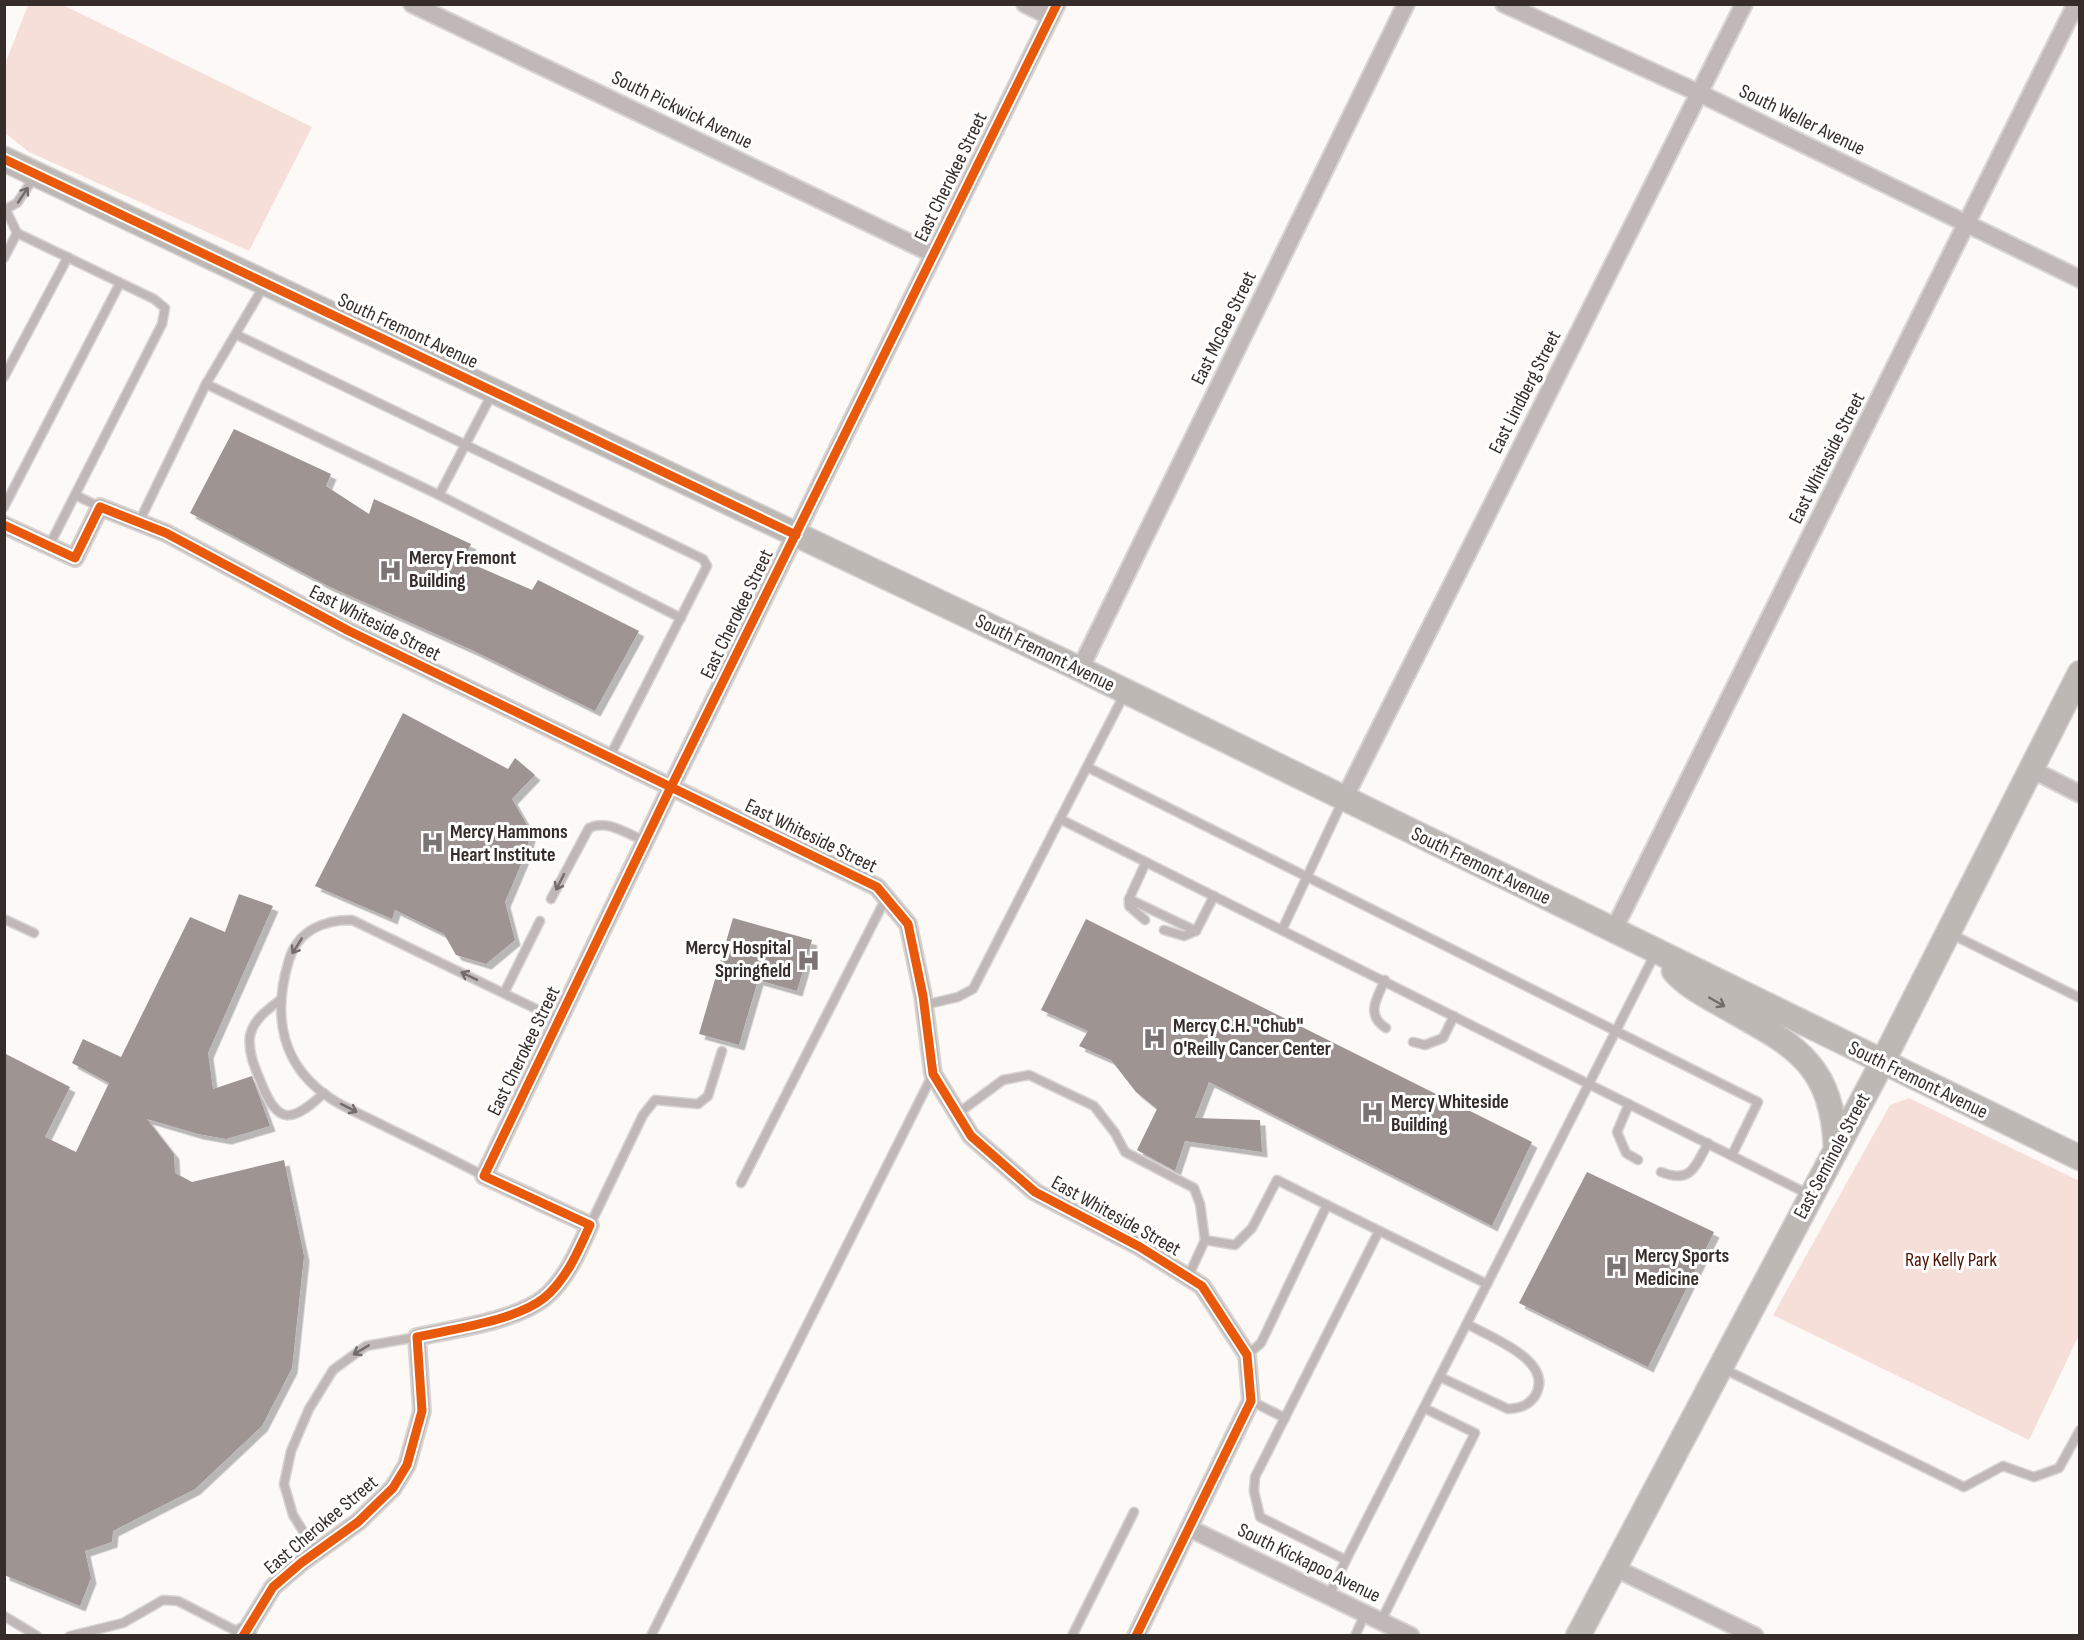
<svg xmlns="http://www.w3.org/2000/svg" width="2084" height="1640" viewBox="0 0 2084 1640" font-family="'Sofia Sans Condensed',sans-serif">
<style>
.green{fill:#f6dfd8}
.building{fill:#9e9492;filter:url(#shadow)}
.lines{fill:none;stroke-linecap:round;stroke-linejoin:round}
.lane-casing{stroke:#d8d4d3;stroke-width:11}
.street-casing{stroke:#d8d4d3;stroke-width:20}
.secondary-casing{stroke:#d8d4d3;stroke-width:27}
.lane{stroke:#bfb8b6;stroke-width:8}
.street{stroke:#bfb8b6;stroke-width:16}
.secondary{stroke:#beb8b5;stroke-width:24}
.cycleway-casing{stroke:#fff;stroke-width:13}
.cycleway{stroke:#e8590c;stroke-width:9}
.oneway{stroke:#746c69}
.oneway2{stroke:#736c69}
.labels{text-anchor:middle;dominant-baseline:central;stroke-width:6;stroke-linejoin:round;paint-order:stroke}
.street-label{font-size:20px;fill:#362d2a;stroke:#fff}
.poi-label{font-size:20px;font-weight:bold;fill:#362d2a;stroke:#fff;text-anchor:start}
.park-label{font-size:20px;fill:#4e1102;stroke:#fff}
</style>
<defs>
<filter id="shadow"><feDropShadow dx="5.5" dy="5.5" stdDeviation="0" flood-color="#0004"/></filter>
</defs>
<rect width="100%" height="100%" fill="#fcf9f7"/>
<!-- green -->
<g class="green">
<polygon points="28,5 63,5 312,127 249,251 29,152 5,133 5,64"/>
<polygon points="1909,1098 2079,1181 2079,1335 2029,1440 1773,1315 1890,1105"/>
</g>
<!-- building -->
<g class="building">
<polygon points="234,429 331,474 326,486 369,514 374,499 471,544 463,560 532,590 538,580 639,631 595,711 474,651 330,587 190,513"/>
<polygon points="403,713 508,769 515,758 535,775 512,799 531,832 525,855 505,902 515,940 486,964 456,955 444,934 395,910 392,919 315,886"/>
<polygon points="239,894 273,906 208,1053 213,1089 252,1076 270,1126 226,1139 198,1134 147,1119 174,1154 175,1173 192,1182 284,1160 304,1256 292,1368 262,1426 195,1489 113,1531 112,1542 85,1551 91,1578 80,1606 4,1575 4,1053 70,1087 45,1137 76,1152 109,1083 72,1063 83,1039 121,1057 190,917 225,932"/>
<polygon points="733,918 812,940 797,991 758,980 739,1045 699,1034"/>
<polygon points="1086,919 1532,1142 1492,1226 1209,1082 1195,1118 1260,1120 1262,1152 1185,1141 1175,1171 1137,1150 1157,1109 1136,1092 1111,1060 1079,1046 1088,1031 1041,1010"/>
<polygon points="1587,1172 1714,1232 1648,1367 1519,1303"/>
</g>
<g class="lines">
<defs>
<g id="lane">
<polyline points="4,210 17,203 35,176"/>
<polyline points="6,210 17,233 154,299 165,308 162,324 49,546"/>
<polyline points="4,258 17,233"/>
<polyline points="237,335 703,559 707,566 609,758"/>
<polyline points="4,377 68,257"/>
<polyline points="206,384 439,495 681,618"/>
<polyline points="75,495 100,507"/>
<polyline points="439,495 493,392"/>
<polyline points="4,507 120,283"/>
<polyline points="138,524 206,384 265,284"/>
<polyline points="1125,693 1060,819 1810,1195"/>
<polyline points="1087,767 1758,1102 1732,1155"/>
<polyline points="1146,862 1129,899 1196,931 1214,896"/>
<path d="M 551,899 L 589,828 C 607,819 627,834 645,841"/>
<polyline points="1129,899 1129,906 1145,920"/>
<polyline points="4,919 34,933"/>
<polyline points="1164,930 1184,936 1196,931"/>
<polyline points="1282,930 1343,800"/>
<polyline points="1949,933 2080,998"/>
<path d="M 1385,980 C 1377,998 1365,1015 1386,1028"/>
<polyline points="504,993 540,921"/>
<path d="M 279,1001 C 267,1010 253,1020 250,1036 C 248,1051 254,1066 260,1080 C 277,1125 291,1124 324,1093"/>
<polyline points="924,1005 958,997 973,989 1060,819"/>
<polyline points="1413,1042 1425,1045 1443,1038 1454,1016"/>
<polyline points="1629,1104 1617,1132 1626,1153 1638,1160"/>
<polyline points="957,1114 1003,1080 1029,1075 1094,1106 1115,1133 1125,1152 1194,1188 1200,1204 1205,1240 1188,1277"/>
<path d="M 1661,1172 C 1691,1184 1695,1167 1708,1143"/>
<path d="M 484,1176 C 452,1159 419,1143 386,1127 C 369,1118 349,1110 333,1100 C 281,1067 272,1016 289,960 C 298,930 324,920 352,920 L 559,1020"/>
<polyline points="741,1183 886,898"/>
<polyline points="590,1225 643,1115 655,1100 698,1104 708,1096 722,1051"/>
<polyline points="1205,1240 1235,1245 1252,1228 1277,1180 1327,1205"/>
<polyline points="1487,1284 1656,952"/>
<polyline points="1247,1355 1261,1343 1327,1205 1487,1284 1346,1560 1260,1517 1254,1491 1255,1477 1379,1231"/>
<polyline points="1722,1368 1964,1487 2003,1466 2034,1477 2059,1468 2080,1430"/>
<path d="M 1440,1377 L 1508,1409 C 1520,1408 1528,1406 1535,1396 C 1556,1361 1490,1337 1467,1324"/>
<polyline points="1251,1401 1285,1418"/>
<polyline points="316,1552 293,1515 284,1484 291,1451 309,1409 333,1370 366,1346 417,1337"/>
<polyline points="1329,1595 1346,1560"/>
<polyline points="4,1616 37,1636"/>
<polyline points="1381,1621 1475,1433 1424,1408"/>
<polyline points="70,1636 123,1623 163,1600 178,1601 242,1634"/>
<polyline points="651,1636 933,1074"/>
<polyline points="1072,1636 1134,1512"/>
<polyline points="1355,1636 1365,1614"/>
</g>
<g id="street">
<polyline points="412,4 933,254"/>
<polyline points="1025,4 1051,17"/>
<polyline points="1504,4 1699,93 2080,279"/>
<polyline points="4,525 75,558 100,507 166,533 349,631 877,887 908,924 923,996 933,1074 971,1136 1035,1192 1140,1247 1202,1286 1247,1355 1251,1401 1136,1636"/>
<polyline points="1080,669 1406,4"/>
<polyline points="2031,769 2080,794"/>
<polyline points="1344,799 1744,4"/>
<polyline points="1613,931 2076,4"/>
<polyline points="1189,1528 1411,1636"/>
<polyline points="1613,1567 1755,1636"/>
<path d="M 243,1636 L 273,1587 L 301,1563 L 358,1522 L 393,1488 L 407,1465 L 422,1411 L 417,1337 C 453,1329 515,1321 544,1298 C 566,1280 579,1250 590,1225 L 484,1176 L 670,789 L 1057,4"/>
</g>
<g id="secondary">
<polyline points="4,159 1080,669 2080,1158"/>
<path d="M 1674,971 C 1686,985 1703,994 1719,1003 C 1790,1044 1832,1058 1836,1149"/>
<polyline points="243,1636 244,1635"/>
<polyline points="1578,1636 1882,1063 2080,673"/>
</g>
</defs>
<!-- lane casing -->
<use href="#lane" class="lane-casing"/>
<!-- street casing -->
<use href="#street" class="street-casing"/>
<!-- secondary casing -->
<use href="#secondary" class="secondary-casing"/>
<!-- lane -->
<use href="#lane" class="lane"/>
<!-- street -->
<use href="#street" class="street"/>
<!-- secondary -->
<use href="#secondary" class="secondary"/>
<defs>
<g id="cycleway">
<polyline points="4,159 796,535"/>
<polyline points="4,525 75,558 100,507 166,533 349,631 877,887 908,924 923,996 933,1074 971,1136 1035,1192 1140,1247 1202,1286 1247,1355 1251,1401 1136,1636"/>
<path d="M 243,1636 L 273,1587 L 301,1563 L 358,1522 L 393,1488 L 407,1465 L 422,1411 L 417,1337 C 453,1329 515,1321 544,1298 C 566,1280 579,1250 590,1225 L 484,1176 L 670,789 L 1057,4"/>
</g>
</defs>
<!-- cycleway casing -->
<use href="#cycleway" class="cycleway-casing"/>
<!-- cycleway -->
<use href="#cycleway" class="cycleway"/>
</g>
<!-- one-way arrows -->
<defs><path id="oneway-shaft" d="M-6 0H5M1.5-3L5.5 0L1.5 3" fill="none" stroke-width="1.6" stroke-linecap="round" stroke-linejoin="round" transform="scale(1.5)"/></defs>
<g class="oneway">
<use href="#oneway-shaft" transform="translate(23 195) rotate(-56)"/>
<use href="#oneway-shaft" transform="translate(560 882) rotate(117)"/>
<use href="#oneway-shaft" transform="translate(297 946) rotate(122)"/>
<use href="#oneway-shaft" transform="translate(469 976) rotate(-154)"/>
<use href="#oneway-shaft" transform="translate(349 1108) rotate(27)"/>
<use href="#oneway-shaft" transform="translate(361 1350) rotate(149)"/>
</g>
<use class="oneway2" href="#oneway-shaft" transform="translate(1717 1002) rotate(30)"/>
<!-- icons -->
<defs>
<symbol id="hospital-bare" viewBox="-9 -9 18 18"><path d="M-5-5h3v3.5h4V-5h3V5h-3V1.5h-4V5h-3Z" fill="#7b7472" stroke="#fff" stroke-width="2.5" paint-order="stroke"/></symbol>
</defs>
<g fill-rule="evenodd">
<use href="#hospital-bare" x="374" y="554" width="33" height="33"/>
<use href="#hospital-bare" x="416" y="826" width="33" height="33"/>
<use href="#hospital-bare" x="792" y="944" width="33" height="33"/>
<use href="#hospital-bare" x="1138" y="1022" width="33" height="33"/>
<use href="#hospital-bare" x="1356" y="1096" width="33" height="33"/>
<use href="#hospital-bare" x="1600" y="1250" width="33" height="33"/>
</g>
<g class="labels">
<!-- street labels -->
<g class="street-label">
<text transform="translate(682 110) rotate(26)">South Pickwick Avenue</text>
<text transform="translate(1802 120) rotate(26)">South Weller Avenue</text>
<text transform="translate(951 177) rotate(-64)">East Cherokee Street</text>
<text transform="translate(1224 328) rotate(-64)">East McGee Street</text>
<text transform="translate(408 331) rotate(25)">South Fremont Avenue</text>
<text transform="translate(1525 392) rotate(-63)">East Lindberg Street</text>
<text transform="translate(1827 458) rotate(-63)">East Whiteside Street</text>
<text transform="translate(737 614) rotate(-64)">East Cherokee Street</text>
<text transform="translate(375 623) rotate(27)">East Whiteside Street</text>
<text transform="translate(1045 653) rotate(26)">South Fremont Avenue</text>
<text transform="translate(811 836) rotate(26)">East Whiteside Street</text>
<text transform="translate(1481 866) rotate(26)">South Fremont Avenue</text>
<text transform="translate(524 1051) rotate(-64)">East Cherokee Street</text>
<text transform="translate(1918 1080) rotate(26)">South Fremont Avenue</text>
<text transform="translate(1832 1156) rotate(-62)">East Seminole Street</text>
<text transform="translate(1116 1216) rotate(29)">East Whiteside Street</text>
<text transform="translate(321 1525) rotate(-40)">East Cherokee Street</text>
<text transform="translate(1309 1563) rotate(26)">South Kickapoo Avenue</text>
</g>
<!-- poi labels -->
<g class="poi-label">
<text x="409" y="558">Mercy Fremont<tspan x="409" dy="23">Building</tspan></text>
<text x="450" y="832">Mercy Hammons<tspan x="450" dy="23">Heart Institute</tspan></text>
<text x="791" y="948" text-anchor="end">Mercy Hospital<tspan x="791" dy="23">Springfield</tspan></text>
<text x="1173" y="1026">Mercy C.H. "Chub"<tspan x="1173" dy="23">O'Reilly Cancer Center</tspan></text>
<text x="1391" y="1102">Mercy Whiteside<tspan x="1391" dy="23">Building</tspan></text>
<text x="1635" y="1256">Mercy Sports<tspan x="1635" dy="23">Medicine</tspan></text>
</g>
<!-- park labels -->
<g class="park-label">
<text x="1951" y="1260">Ray Kelly Park</text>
</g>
</g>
<!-- border -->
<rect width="2084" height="1640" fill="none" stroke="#362d2a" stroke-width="12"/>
</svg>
